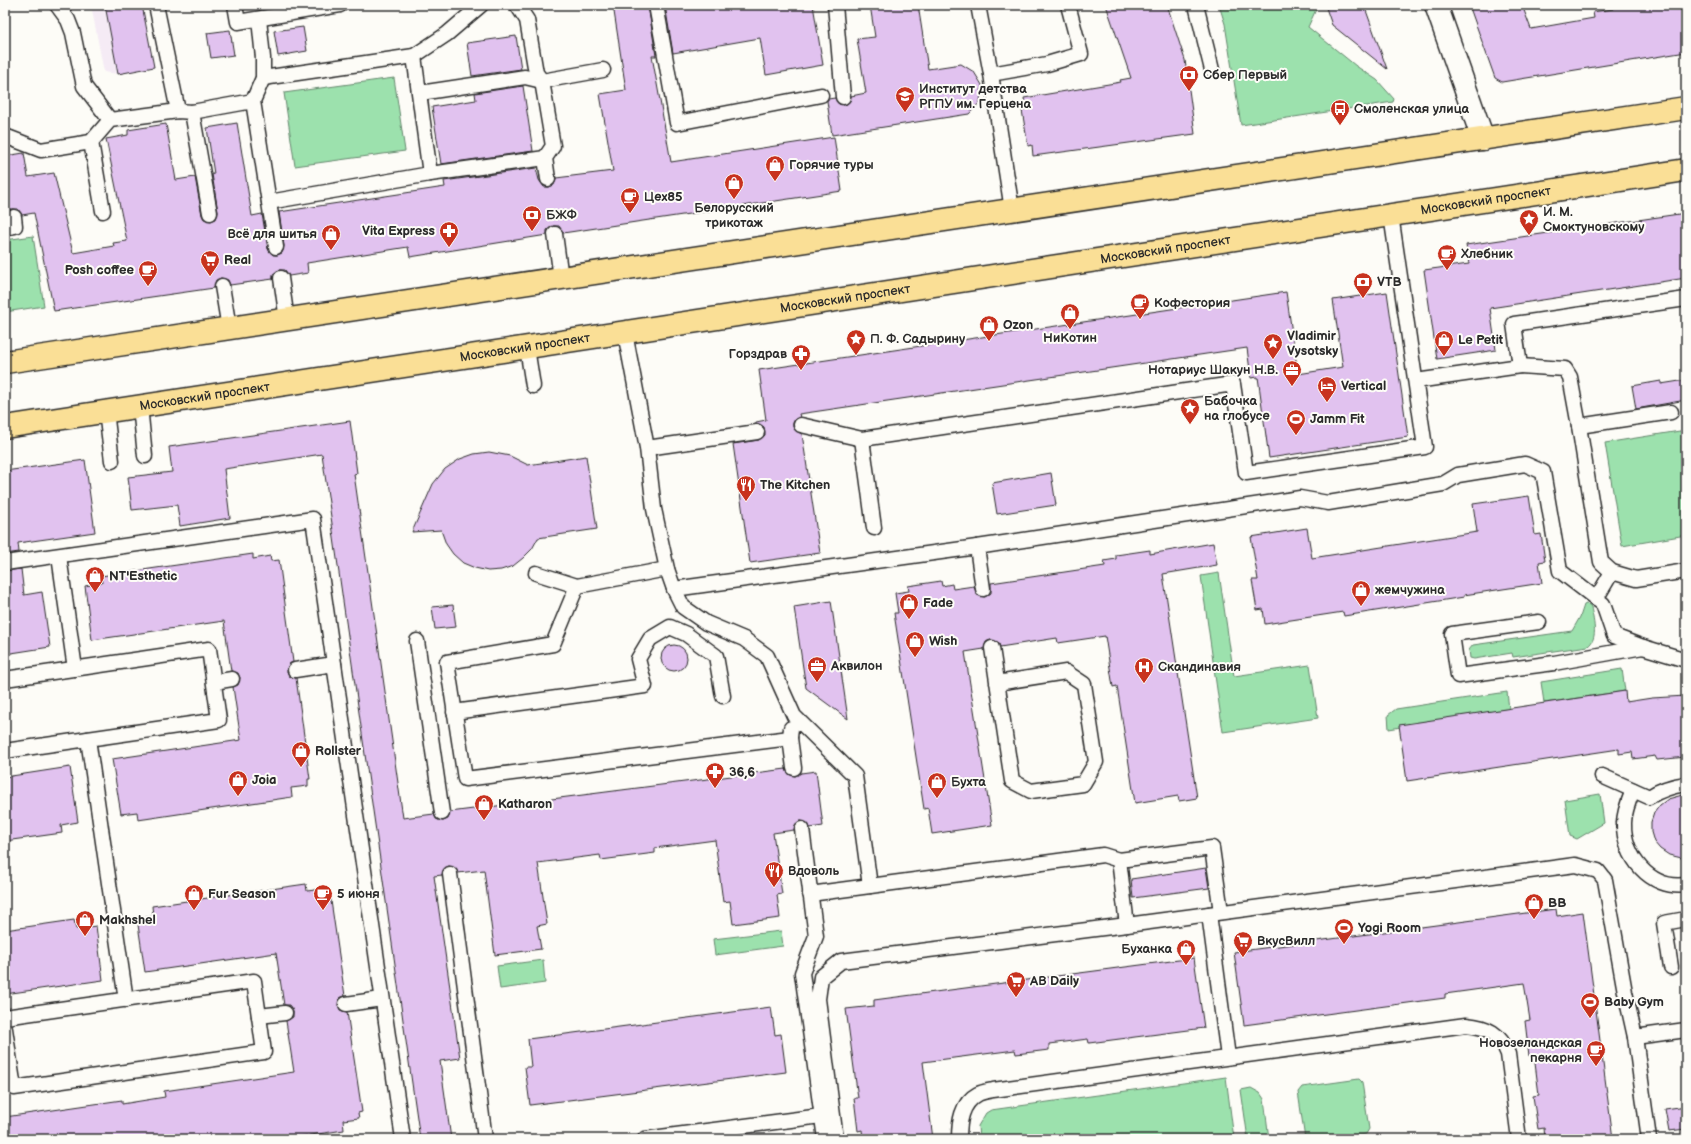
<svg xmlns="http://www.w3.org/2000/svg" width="1691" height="1144" viewBox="0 0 1691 1144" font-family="'Balsamiq Sans',sans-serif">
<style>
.built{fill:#f5ebf5}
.green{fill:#9ce1ad;stroke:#64866c}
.building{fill:#e1c2ef;stroke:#2b2b2b}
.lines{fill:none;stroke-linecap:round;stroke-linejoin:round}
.lane-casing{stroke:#2b2b2b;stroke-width:17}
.street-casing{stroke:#2b2b2b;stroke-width:25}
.primary-casing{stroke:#2b2b2b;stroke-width:25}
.lane{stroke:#fdfcf7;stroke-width:14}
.street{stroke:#fdfcf7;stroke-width:22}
.primary{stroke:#fadf96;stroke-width:22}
.labels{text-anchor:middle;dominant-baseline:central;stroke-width:4;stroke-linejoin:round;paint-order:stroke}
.poi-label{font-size:13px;font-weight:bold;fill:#2b2b2b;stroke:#fdfcf7;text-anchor:start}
.street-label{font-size:13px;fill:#2b2b2b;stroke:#fdfcf7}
</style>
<rect width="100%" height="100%" fill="#fdfcf7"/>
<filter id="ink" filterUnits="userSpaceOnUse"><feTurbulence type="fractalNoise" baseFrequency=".025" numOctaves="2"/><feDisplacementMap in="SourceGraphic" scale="8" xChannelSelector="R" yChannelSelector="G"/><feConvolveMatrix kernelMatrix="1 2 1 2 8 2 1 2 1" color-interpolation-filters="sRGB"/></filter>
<g filter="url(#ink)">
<!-- built -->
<polygon class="built" points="91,5 105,5 118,74 104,72"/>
<!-- green -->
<g class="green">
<polygon points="1219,5 1318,5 1308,27 1356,66 1377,80 1394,99 1393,102 1241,125 1225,24"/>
<polygon points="394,78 405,151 295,166 284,93"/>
<polygon points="33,236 44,306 5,312 5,240"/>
<polygon points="1686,430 1686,535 1622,546 1605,443"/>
<polygon points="1219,573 1234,676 1310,665 1318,718 1223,732 1201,576"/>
<path d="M 1586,604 L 1590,605 L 1591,607 C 1593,619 1599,638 1588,646 L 1513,657 L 1512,653 L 1474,659 L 1470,658 L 1469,650 L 1473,645 L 1572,631 L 1580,617 L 1584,605 Z"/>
<polygon points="1622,669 1625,691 1544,703 1541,682"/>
<polygon points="1507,692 1509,709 1389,729 1388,715 1396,709"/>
<polygon points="1600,794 1604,823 1577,839 1570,836 1565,800"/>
<polygon points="781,931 783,946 715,955 713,939"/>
<polygon points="543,960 545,983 500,989 497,966"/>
<polygon points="1226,1077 1234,1139 979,1139 978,1126 986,1113 991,1110"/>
<polygon points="1359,1079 1362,1082 1369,1129 1366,1134 1329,1139 1305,1139 1298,1092 1302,1087"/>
<polygon points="1251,1088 1260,1093 1264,1099 1269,1139 1248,1139 1241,1090"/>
</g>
<!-- building -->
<g class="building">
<polygon points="105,5 142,5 154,67 118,74"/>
<polygon points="613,5 648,5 656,56 652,56 671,162 834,137 842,191 563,233 559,226 553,226 547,230 547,235 410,257 408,247 307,263 308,273 289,276 285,270 279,270 273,274 273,279 230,285 228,280 221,278 216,280 214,288 54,311 34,213 22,215 18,209 13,209 9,210 5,218 5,156 24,153 28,177 54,173 73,253 114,246 113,243 127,241 106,139 128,135 128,130 166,124 176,180 195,177 202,215 204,219 211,221 216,219 218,212 212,174 214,174 207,128 237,123 252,216 262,214 268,249 273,255 277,255 282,253 284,246 279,212 445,187 444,181 536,168 539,180 544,187 549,187 554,185 556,178 613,171 600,94 626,90"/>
<polygon points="665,5 757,5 758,8 778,5 813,5 823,65 766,75 760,38 673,53"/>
<polygon points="870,5 918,5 928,69 961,64 974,72 982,85 980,102 969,114 832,135 827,101 828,99 835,98 839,104 844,105 850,101 851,96 866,93 857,39 875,37"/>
<polygon points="1106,5 1167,5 1185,60 1195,134 1033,156 1032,145 1028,146 1022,110 1026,109 1024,98 1121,82 1120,80 1131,78"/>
<polygon points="1325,5 1364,5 1387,69 1332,25"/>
<polygon points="1469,5 1522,5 1531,29 1594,18 1593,12 1613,9 1612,5 1686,5 1686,52 1502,82 1495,78"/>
<polygon points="303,27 307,51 278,56 274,31"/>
<polygon points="230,30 234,55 211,58 207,33"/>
<polygon points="516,36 521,69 472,76 467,43"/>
<polygon points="523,86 533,151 441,164 432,107 476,100 475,93"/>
<polygon points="1686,213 1686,278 1490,308 1496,350 1437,359 1424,270 1469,264 1466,245"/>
<polygon points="1286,292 1298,374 1343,367 1333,300 1387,292 1408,437 1269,458 1258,377 1251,378 1247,348 799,414 800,417 795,419 793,423 793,427 796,431 802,434 820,553 750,563 733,444 759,440 765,435 764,427 760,424 756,424 756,422 766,420 759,370"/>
<polygon points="1686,380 1686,400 1636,409 1632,386 1661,381 1661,384"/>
<polygon points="350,421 357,473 354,474 403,818 434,814 436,819 443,821 448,819 450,812 786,769 788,773 795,776 801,773 816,771 823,826 810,828 808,824 801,821 797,823 794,830 773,833 782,894 777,895 780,918 733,924 730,901 723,902 715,840 655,848 655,853 601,860 600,855 538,863 547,924 537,926 541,949 495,955 484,870 458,873 456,869 449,866 445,868 442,875 434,876 460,1058 440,1061 451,1139 420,1139 322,454 224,469 230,518 180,526 177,505 132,510 128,477 172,472 169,447"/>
<polygon points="489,452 510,456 528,465 586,456 597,529 538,538 532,549 523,558 513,566 501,570 488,571 475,568 463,563 453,554 446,544 441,530 412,532 433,484 445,469 460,459 474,454"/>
<polygon points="85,460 95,532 18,543 19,552 5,554 5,471"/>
<polygon points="1051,473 1056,505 997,514 992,483"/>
<polygon points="1529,496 1535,535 1541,534 1545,561 1539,562 1542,583 1464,595 1464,597 1344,616 1343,612 1265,624 1263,609 1257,610 1252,580 1258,580 1251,537 1307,528 1312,558 1477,532 1473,504"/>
<polygon points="1213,543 1217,565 1163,574 1197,798 1179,801 1178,796 1135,803 1117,686 1113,687 1105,636 1058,643 1057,638 1000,647 998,642 991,640 986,642 984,649 965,652 992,825 932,834 928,808 924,809 894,613 898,613 895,593 909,591 908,586 941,581 942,586 952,584 953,589 974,586 977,595 985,597 991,593 991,583 1105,566 1104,561 1116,559 1116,555 1150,550 1150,554"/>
<polygon points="253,554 253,559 270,556 271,561 279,560 293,662 289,664 287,671 289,676 296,678 310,779 308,779 308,786 291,788 292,797 138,820 137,812 121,814 112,759 241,740 233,687 238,685 240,678 238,673 231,671 224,621 92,640 85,586 102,583 101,576"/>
<polygon points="21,569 24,595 42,592 50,647 5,654 5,571"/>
<polygon points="831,601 848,719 806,688 794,607"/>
<polygon points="453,605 456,627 435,629 432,607"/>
<circle cx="674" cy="658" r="13"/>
<polygon points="1625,691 1626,702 1652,698 1686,696 1686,757 1657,760 1655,756 1633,759 1632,752 1619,754 1619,749 1407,781 1399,725"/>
<polygon points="70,767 78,822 61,825 62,833 5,841 5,777"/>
<polygon points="1686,794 1686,859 1669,855 1660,849 1654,842 1651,832 1651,822 1654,813 1660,805 1668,799"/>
<polygon points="1206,868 1209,888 1133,898 1131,879"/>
<polygon points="306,884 307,891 323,889 324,895 330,894 345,996 340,998 338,1005 340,1010 347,1012 362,1112 358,1113 359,1118 343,1120 344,1130 298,1137 298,1139 5,1139 5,1117 122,1100 122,1104 165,1097 164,1091 294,1072 286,1021 293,1017 293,1012 289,1005 284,1005 276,953 145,972 137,918 153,916 152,906"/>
<polygon points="1556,909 1557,916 1583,912 1613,1139 1545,1139 1544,1128 1538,1129 1533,1096 1539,1095 1534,1055 1529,1056 1525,1021 1530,1020 1524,983 1445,994 1445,998 1244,1025 1234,952"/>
<polygon points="74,920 76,929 96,926 103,980 5,994 5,930"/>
<polygon points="1194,958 1204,1028 1089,1043 1088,1039 1049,1044 1049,1050 1016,1054 1015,1050 923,1062 933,1139 863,1139 862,1130 858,1131 854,1098 858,1098 846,1009 874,1006 874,1000"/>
<polygon points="771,1007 775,1035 781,1034 786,1072 530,1105 525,1067 531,1067 528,1039"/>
<polygon points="1686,1106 1686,1129 1669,1131 1665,1109"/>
</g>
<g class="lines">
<defs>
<g id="lane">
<polyline points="57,5 68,20 73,33 84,86 110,120"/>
<polyline points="156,5 178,111"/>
<polyline points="235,5 238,22 340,5"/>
<polyline points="517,5 527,20 536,73 542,81 553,146 545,158 548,179"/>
<polyline points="656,5 677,123 821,95"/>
<polyline points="835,5 843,97"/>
<polyline points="978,5 991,74 1012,210"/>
<polyline points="1196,5 1212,70"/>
<polyline points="259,19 263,58 263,78 253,101 276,247"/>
<polyline points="414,56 430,174"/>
<polyline points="991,74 1047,64 1081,54 1068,5"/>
<polyline points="263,78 414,56 447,34 481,5"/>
<polyline points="420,93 525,77 542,81 603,70"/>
<polyline points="192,112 253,101"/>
<polyline points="5,136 41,150 91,142 110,120 178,111 192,112 210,213"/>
<polyline points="91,142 103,211"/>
<polyline points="269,202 430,174 545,158"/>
<polyline points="5,228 15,226 14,217"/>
<polyline points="555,234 561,278"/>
<polyline points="281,278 287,320"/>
<polyline points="222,286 229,328"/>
<polyline points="625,333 647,448 654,509 667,569 674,589 683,607 706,623 744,639 767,656 794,716 855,776 870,886 810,894"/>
<polyline points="527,348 533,386"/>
<polyline points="1520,366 1565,369 1570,377 1579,426 1601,562 1612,572 1636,579 1686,571"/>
<polyline points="1416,381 1520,366 1514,324 1686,299"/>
<polyline points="140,406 145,456"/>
<polyline points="106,411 112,461"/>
<polyline points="801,425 862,439 1233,384 1246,473 1425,447 1391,215"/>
<polyline points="1579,426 1671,412"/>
<polyline points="862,439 874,528"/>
<polyline points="647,448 757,432"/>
<polyline points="977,547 983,589"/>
<polyline points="59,556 75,669"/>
<polyline points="5,563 313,519 403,1139"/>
<polyline points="536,573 577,586 667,569"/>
<polyline points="577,586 553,644 447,662 465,779 790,738"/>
<polyline points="674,589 977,547 1300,498 1328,503 1443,484 1458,475 1525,464 1543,472 1560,571 1603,604 1614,636 1643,647 1686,660"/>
<polyline points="1596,599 1612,572"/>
<polyline points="1539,622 1452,634 1458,676 1554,663 1643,647"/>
<polyline points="417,641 442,813"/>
<polyline points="992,648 1012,781 1031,791 1083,784 1096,762 1084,684 1066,672 997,683"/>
<polyline points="295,670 334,664"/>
<polyline points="5,679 209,649 219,720 5,751"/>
<polyline points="214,682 232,679"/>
<polyline points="454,712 645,686 638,659 650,639 670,627 686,634 716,656 723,696"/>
<polyline points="791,728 790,738 794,768"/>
<polyline points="88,739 126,1000"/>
<path d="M 1602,776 L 1649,797 C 1661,789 1672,786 1686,784"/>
<path d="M 1633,790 C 1629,800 1624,812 1624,823 C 1623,856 1650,890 1686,885"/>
<polyline points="802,829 816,936 802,973 825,1139"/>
<polyline points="1119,860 1212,848 1221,912"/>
<polyline points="450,874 485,1139"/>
<polyline points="870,886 1103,855 1119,860 1127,925"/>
<polyline points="1209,914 1228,1057"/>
<polyline points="1671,967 1664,923 1686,919"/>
<polyline points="346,1004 382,999"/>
<polyline points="259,1016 285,1013"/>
<polyline points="5,1017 254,981 264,1052 14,1088 5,1029"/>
<polyline points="1635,1037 1686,1030"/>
<polyline points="645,1139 821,1116"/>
<polyline points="836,1139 818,999 821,977 841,961 1127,925 1575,865 1598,871 1605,880 1625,992 1635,1037 1649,1139"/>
<path d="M 959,1139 C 959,1123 961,1103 978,1094 C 982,1092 988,1091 993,1090 L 1466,1025 C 1488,1027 1500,1033 1508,1054 L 1519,1139"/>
</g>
<polyline id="street" points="1436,5 1483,139"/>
<g id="primary">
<polyline points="5,362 1686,108"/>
<path id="s1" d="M 5,427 L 1686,170"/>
</g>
</defs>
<!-- lane casing -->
<use href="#lane" class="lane-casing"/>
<!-- street casing -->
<use href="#street" class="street-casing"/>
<!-- primary casing -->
<use href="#primary" class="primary-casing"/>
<!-- lane -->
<use href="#lane" class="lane"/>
<!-- street -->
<use href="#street" class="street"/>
<!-- primary -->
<use href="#primary" class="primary"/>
</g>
</g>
<!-- icons -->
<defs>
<symbol id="bank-pin" viewBox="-11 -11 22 30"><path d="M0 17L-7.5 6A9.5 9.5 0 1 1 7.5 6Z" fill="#c8321e" stroke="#fdfcf7"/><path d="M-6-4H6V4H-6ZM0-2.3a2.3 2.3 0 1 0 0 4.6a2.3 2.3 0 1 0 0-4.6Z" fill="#fff"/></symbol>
<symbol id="university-pin" viewBox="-11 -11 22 30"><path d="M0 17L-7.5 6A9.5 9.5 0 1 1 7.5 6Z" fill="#c8321e" stroke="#fdfcf7"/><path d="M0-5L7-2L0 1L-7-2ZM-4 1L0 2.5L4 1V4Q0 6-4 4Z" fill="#fff"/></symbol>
<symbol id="bus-pin" viewBox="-11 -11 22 30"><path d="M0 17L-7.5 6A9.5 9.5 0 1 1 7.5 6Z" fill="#c8321e" stroke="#fdfcf7"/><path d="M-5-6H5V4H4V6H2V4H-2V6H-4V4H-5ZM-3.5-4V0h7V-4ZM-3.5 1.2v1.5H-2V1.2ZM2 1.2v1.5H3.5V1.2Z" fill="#fff"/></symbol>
<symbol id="shop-pin" viewBox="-11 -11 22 30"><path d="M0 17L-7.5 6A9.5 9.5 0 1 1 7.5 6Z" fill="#c8321e" stroke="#fdfcf7"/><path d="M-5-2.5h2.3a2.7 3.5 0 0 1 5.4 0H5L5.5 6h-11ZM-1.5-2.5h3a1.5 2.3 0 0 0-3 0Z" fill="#fff"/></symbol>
<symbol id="cafe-pin" viewBox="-11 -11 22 30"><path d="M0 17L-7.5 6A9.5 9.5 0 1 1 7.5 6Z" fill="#c8321e" stroke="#fdfcf7"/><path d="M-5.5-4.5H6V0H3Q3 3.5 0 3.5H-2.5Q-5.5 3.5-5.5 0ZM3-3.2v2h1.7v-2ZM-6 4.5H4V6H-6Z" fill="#fff"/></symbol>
<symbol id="sight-pin" viewBox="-11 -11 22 30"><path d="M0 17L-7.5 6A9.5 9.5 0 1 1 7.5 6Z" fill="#c8321e" stroke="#fdfcf7"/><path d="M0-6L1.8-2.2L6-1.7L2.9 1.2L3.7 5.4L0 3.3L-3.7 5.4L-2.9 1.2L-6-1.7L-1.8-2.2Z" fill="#fff"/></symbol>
<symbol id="pharmacy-pin" viewBox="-11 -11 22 30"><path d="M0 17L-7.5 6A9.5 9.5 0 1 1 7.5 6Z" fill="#c8321e" stroke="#fdfcf7"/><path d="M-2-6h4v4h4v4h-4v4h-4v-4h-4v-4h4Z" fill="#fff"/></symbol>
<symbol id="supermarket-pin" viewBox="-11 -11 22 30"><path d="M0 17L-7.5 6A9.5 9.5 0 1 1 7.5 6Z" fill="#c8321e" stroke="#fdfcf7"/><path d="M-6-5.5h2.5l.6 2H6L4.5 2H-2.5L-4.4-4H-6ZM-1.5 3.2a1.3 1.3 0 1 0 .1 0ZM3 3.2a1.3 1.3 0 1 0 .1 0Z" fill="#fff"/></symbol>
<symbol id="office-pin" viewBox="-11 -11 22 30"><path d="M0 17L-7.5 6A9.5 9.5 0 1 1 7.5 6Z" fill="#c8321e" stroke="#fdfcf7"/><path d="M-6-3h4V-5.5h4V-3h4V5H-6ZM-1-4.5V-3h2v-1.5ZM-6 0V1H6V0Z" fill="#fff"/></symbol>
<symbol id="hotel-pin" viewBox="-11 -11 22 30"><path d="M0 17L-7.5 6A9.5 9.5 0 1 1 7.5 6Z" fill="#c8321e" stroke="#fdfcf7"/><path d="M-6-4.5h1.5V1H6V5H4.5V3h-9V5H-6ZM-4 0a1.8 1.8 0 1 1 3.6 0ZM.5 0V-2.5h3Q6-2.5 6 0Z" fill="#fff"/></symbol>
<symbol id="stadium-pin" viewBox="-11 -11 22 30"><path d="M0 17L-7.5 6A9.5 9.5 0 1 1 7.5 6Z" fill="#c8321e" stroke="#fdfcf7"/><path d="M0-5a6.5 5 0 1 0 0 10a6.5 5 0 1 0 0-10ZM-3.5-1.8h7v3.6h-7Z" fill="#fff"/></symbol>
<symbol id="restaurant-pin" viewBox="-11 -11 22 30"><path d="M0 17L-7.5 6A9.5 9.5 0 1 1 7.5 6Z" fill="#c8321e" stroke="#fdfcf7"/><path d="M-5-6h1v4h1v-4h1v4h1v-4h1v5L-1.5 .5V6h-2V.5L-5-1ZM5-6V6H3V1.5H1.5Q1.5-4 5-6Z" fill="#fff"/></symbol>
<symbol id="hospital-pin" viewBox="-11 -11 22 30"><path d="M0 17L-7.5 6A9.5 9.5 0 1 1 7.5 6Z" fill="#c8321e" stroke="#fdfcf7"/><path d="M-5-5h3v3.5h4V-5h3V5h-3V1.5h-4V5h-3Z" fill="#fff"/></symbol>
</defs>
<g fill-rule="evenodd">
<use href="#bank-pin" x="1178" y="64" width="22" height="30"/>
<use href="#university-pin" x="894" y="85" width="22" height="30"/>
<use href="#bus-pin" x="1329" y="98" width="22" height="30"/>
<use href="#shop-pin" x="764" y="154" width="22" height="30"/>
<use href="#shop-pin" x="723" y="172" width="22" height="30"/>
<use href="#cafe-pin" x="619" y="186" width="22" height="30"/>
<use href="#bank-pin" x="521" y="204" width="22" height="30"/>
<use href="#sight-pin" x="1518" y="208" width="22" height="30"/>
<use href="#pharmacy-pin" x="438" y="220" width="22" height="30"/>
<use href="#shop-pin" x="320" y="223" width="22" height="30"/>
<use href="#cafe-pin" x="1436" y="243" width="22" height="30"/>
<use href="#supermarket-pin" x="199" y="249" width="22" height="30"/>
<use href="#cafe-pin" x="137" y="259" width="22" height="30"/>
<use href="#bank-pin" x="1352" y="271" width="22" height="30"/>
<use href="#cafe-pin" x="1129" y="292" width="22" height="30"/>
<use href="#shop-pin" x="1059" y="302" width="22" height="30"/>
<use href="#shop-pin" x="978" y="314" width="22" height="30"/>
<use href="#sight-pin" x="845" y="328" width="22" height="30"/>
<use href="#shop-pin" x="1433" y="329" width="22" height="30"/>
<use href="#sight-pin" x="1262" y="332" width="22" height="30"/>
<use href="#pharmacy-pin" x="790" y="343" width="22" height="30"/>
<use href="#office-pin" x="1281" y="359" width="22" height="30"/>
<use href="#hotel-pin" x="1316" y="375" width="22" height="30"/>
<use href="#sight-pin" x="1179" y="397" width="22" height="30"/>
<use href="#stadium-pin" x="1285" y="408" width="22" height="30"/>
<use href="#restaurant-pin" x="735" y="474" width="22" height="30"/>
<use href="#shop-pin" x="84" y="565" width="22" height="30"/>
<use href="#shop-pin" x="1350" y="579" width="22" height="30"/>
<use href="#shop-pin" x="898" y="592" width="22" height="30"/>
<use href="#shop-pin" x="904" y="630" width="22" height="30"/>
<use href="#office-pin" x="806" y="655" width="22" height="30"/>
<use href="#hospital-pin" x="1133" y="656" width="22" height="30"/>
<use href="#shop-pin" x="290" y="740" width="22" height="30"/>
<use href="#pharmacy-pin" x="704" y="761" width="22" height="30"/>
<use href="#shop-pin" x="227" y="769" width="22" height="30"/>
<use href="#shop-pin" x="926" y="771" width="22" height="30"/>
<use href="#shop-pin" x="473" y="793" width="22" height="30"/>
<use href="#restaurant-pin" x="763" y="860" width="22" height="30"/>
<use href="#shop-pin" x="183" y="883" width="22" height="30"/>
<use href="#cafe-pin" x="312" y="883" width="22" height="30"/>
<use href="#shop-pin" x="1523" y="892" width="22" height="30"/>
<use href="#shop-pin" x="74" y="909" width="22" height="30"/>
<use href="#stadium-pin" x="1333" y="917" width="22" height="30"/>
<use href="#supermarket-pin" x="1232" y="930" width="22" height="30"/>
<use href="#shop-pin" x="1175" y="938" width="22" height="30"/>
<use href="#supermarket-pin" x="1005" y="970" width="22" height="30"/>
<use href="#stadium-pin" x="1579" y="991" width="22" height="30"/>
<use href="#cafe-pin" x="1585" y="1039" width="22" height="30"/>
</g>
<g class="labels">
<!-- poi labels -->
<g class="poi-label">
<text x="1203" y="75">Сбер Первый</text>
<text x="919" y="89">Институт детства<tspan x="919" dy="15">РГПУ им. Герцена</tspan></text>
<text x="1354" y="109">Смоленская улица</text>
<text x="789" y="165">Горячие туры</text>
<text x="644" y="197">Цех85</text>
<text x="734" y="208" text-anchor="middle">Белорусский<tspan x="734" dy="15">трикотаж</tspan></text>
<text x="1543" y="212">И. М.<tspan x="1543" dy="15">Смоктуновскому</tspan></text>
<text x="546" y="215">БЖФ</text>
<text x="435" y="231" text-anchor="end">Vita Express</text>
<text x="317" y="234" text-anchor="end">Всё для шитья</text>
<text x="1461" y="254">Хлебник</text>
<text x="224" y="260">Real</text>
<text x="134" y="270" text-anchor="end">Posh coffee</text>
<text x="1377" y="282">VTB</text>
<text x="1154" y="303">Кофестория</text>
<text x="1003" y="325">Ozon</text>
<text x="1287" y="336">Vladimir<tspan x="1287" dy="15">Vysotsky</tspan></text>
<text x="1070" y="338" text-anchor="middle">НиКотин</text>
<text x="870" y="339">П. Ф. Садырину</text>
<text x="1458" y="340">Le Petit</text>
<text x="787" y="354" text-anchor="end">Горздрав</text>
<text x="1278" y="370" text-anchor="end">Нотариус Шакун Н.В.</text>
<text x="1341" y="386">Vertical</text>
<text x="1204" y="401">Бабочка<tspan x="1204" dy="15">на глобусе</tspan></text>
<text x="1310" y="419">Jamm Fit</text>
<text x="760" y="485">The Kitchen</text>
<text x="109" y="576">NT'Esthetic</text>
<text x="1375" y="590">жемчужина</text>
<text x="923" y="603">Fade</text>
<text x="929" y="641">Wish</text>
<text x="831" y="666">Аквилон</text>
<text x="1158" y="667">Скандинавия</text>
<text x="315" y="751">Rollster</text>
<text x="729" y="772">36,6</text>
<text x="252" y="780">Joia</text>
<text x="951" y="782">Бухта</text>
<text x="498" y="804">Katharon</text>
<text x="788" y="871">Вдоволь</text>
<text x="208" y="894">Fur Season</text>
<text x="337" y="894">5 июня</text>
<text x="1548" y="903">BB</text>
<text x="99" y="920">Makhshel</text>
<text x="1358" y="928">Yogi Room</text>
<text x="1257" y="941">ВкусВилл</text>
<text x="1172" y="949" text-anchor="end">Буханка</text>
<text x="1030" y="981">АВ Daily</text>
<text x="1604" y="1002">Baby Gym</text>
<text x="1582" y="1043" text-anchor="end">Новозеландская<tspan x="1582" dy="15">пекарня</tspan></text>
</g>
<!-- street labels -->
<g class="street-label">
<text stroke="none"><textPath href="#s1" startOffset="1498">Московский проспект</textPath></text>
<text stroke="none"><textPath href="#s1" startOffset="1174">Московский проспект</textPath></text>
<text stroke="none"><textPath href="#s1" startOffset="850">Московский проспект</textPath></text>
<text stroke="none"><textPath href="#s1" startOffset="526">Московский проспект</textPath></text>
<text stroke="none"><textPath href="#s1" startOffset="202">Московский проспект</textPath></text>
</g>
</g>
<!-- margin -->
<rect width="1691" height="1144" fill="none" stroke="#fdfcf7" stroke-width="20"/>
<rect x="10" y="10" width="1671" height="1124" fill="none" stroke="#2b2b2b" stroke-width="1.5" filter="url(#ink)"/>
</svg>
